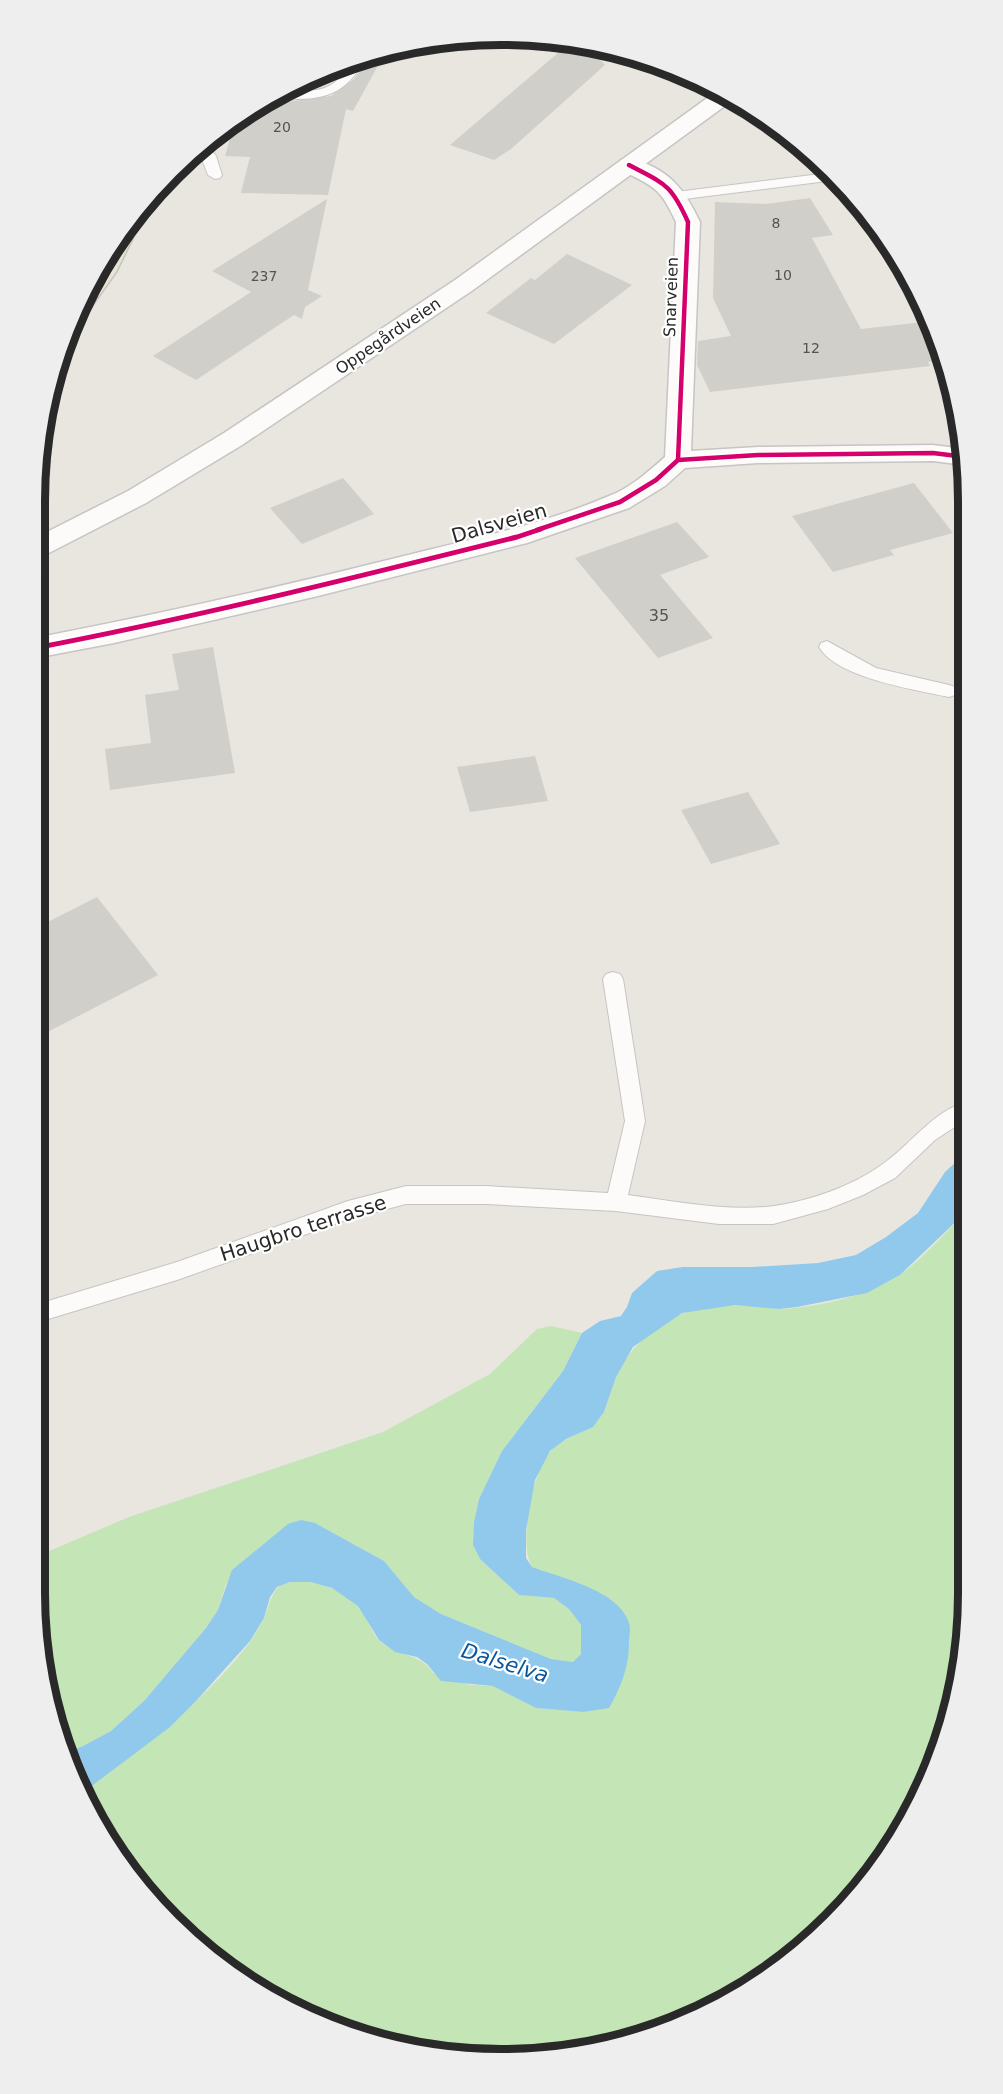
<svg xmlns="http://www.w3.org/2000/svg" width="1003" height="2094" viewBox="0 0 1003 2094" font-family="'DejaVu Sans',sans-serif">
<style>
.green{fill:#c4e5b6}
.water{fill:#90c9ec}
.building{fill:#d0cfca}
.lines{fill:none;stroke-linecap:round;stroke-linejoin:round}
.service-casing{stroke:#c5c5c5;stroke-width:2}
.minor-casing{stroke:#c5c5c5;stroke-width:3}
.secondary-casing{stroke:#c5c5c5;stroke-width:3}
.primary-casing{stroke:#c4c3c1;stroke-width:3}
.service{fill:#fcfbfa;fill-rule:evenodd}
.minor{fill:#fcfbfa;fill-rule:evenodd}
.secondary{fill:#fcfbfa;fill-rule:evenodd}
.primary{fill:#e7e4d2;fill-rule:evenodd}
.cycleway-far1-casing{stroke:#fff;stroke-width:8}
.cycleway-casing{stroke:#fff;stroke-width:9}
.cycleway-far1{stroke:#d6006c;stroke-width:4.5}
.cycleway{stroke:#d6006c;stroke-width:5}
.labels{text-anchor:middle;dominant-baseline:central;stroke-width:4.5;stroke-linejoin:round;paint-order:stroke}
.far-number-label{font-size:14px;fill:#545352}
.far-street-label{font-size:16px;fill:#292929;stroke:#fff}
.number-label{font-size:16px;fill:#545352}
.street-label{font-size:20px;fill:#292929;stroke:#fff}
.water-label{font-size:21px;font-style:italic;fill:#09589e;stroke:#fff}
.rim{fill:none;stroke:#292929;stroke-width:8}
</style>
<rect width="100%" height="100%" fill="#e8e6df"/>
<!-- green -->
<g class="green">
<path d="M 967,1211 L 968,1593 L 959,1684 L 933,1772 L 890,1852 L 832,1922 L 708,2011 L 562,2056 L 410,2050 L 322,2024 L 242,1981 L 131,1877 L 85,1791 C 143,1746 206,1701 250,1642 C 255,1635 260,1626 264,1618 C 271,1603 271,1584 292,1582 C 315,1579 342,1589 358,1606 C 367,1616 370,1632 380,1641 C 396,1657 420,1652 433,1673 L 470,1685 L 494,1686 L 536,1708 L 583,1712 L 603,1594 L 532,1567 C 518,1542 532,1472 551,1451 C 566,1434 587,1436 602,1415 C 609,1404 610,1389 616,1377 C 627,1351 655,1323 683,1313 C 705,1306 732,1304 755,1306 C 764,1306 773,1309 782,1309 C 819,1307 867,1296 898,1276 C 920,1262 948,1230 967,1211 Z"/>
<polygon points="551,1326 582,1333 563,1371 502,1451 479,1499 474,1522 473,1545 480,1559 519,1595 554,1598 569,1609 581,1625 581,1654 573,1662 551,1659 441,1614 414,1597 384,1561 315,1523 271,1539 247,1558 226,1584 218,1610 206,1628 144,1701 111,1731 83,1746 65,1753 59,1743 35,1593 35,1557 129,1517 383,1432 490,1374 537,1329"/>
</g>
<!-- water -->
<path class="water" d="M 967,1152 L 967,1211 L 900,1275 L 867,1293 L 797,1307 L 779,1309 L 735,1305 L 682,1313 L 633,1347 L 616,1377 L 604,1412 L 593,1427 L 566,1439 L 550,1451 L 535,1480 L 526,1530 L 526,1558 L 532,1567 C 561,1578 619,1590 629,1623 C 631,1629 629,1636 629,1642 C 629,1667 621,1687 609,1708 L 583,1712 L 536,1708 L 493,1686 L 441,1681 L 427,1664 L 417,1657 L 395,1652 L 379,1640 L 358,1606 L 332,1588 L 311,1582 L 290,1582 L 277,1587 L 270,1597 L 264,1618 L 250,1641 L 196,1701 L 170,1727 L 85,1791 L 65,1753 L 83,1746 L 111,1731 L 144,1701 L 206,1628 L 218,1610 L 232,1570 L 288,1524 L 301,1520 L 315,1523 L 384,1561 L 414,1597 L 441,1614 L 551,1659 L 573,1662 L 581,1654 L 581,1625 L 569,1609 L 554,1598 L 519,1595 L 480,1559 L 473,1545 L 474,1522 L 479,1499 L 502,1451 L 563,1371 L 582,1333 L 600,1321 L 621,1316 L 627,1307 L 632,1293 L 657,1271 L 683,1267 L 752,1267 L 818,1263 L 856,1255 L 886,1237 L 918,1213 L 945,1172 Z"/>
<!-- building -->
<g class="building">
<polygon points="572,41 585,43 605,65 511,149 494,160 450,145"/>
<polygon points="386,51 353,111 346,109 328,195 241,193 250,157 225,156 236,118 267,100 287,102 331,96 354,79 368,60 367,57"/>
<polygon points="351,61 328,84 317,88 288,89 323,70"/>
<polygon points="810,198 833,235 812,238 861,329 932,321 943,360 928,362 930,366 710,392 697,365 698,341 731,336 713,298 715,202 766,204"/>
<polygon points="327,199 308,290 322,296 305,307 302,319 294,315 196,380 153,356 251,292 212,271"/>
<polygon points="567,254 632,285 554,344 486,313 531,278 535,280"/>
<polygon points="343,478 374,514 302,544 270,508"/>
<polygon points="914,483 953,533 890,550 894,555 833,572 792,516"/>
<polygon points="677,522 709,557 660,575 713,638 658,658 575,558"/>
<polygon points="213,647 235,773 110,790 105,749 151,743 145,695 179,690 172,654"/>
<polygon points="535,756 548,801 470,812 457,767"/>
<polygon points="748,792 780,844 711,864 681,810"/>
<polygon points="97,897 158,975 34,1039 34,929"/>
</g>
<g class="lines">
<defs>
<g id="service">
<path d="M 365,57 L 366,59 C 348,88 333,99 297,99 C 288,100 278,101 269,99 C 273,97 278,93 282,92 C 298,88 314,94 329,86 C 347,76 344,63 365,57 Z"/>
<polygon points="206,143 216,156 222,175 220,178 215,179 208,175 198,149"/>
<polygon points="828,173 835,180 676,200 669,196 676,192"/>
<path d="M 827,641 L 876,668 L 949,685 L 955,687 L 958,691 L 955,695 L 949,697 C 916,690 837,678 819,647 L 821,643 Z"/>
<path d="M 613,972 L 620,974 L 623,979 L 645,1121 L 628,1195 C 674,1201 728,1212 774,1206 C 809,1201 850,1187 880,1166 C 910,1146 929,1114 967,1101 L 967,1119 L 935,1140 L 895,1178 L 863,1195 L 828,1209 L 773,1224 L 719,1224 L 616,1211 L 486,1204 L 406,1204 L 349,1219 L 177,1280 L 35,1323 L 35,1305 L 177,1262 L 348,1201 L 406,1186 L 486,1186 L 608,1193 L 625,1121 L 603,979 L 606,974 Z"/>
</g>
<path id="minor" d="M 629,158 C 668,168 684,188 700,222 L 691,451 L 758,447 L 933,445 L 964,449 L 965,465 L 933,461 L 758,463 L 685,468 L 665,486 L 629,508 L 527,543 L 318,596 L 114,643 L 35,658 L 35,638 C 158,614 281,587 404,556 C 472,539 544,524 609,496 C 630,488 648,472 665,457 L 676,222 C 660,187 654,187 621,170 L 618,165 L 621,160 Z"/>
<polygon id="secondary" points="717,91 733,100 473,290 242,445 146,503 45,555 35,558 35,538 128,491 224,433 455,280"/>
<polygon id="primary" points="130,221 138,227 116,272 89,310 76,311 113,242"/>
</defs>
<!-- service casing -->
<use href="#service" class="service-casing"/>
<!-- minor casing -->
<use href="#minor" class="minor-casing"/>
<!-- secondary casing -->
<use href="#secondary" class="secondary-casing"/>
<!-- primary casing -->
<use href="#primary" class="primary-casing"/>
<!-- service -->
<use href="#service" class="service"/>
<!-- minor -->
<use href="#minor" class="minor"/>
<!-- secondary -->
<use href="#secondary" class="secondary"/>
<!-- primary -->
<use href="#primary" class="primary"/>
<defs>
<g id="cycleway-far1">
<path d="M 629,165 C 665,184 671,184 688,222 L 678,460"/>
<polyline points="537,530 620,502 656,480 678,460 758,455 933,453 965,457"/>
</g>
<path id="cycleway" d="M 35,648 C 197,617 357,577 517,537 L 541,529"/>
</defs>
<!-- cycleway-far1 casing -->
<use href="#cycleway-far1" class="cycleway-far1-casing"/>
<!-- cycleway casing -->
<use href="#cycleway" class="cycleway-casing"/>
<!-- cycleway-far1 -->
<use href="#cycleway-far1" class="cycleway-far1"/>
<!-- cycleway -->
<use href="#cycleway" class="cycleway"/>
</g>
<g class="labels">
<!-- far-number labels -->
<g class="far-number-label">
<text x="282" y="127">20</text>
<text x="776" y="223">8</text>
<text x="783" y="275">10</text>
<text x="264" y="276">237</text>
<text x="811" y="348">12</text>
</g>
<!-- far-street labels -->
<g class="far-street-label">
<text transform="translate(671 297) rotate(-88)">Snarveien</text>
<text transform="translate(388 336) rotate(-34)">Oppegårdveien</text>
</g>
<!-- number labels -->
<g class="number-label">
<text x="659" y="615">35</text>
</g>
<!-- street labels -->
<g class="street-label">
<text transform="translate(499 523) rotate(-16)">Dalsveien</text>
<text transform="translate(303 1228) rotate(-18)">Haugbro terrasse</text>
</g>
<!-- water labels -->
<g class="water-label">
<text transform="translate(505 1663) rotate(17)">Dalselva</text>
</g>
</g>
<!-- crop -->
<path d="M0 0H1003V2094H0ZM501 45H502A456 456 0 0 1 958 501V1593A456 456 0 0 1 502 2049H501A456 456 0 0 1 45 1593V501A456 456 0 0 1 501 45Z" fill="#eee" fill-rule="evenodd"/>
<path class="rim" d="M501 45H502A456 456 0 0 1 958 501V1593A456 456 0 0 1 502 2049H501A456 456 0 0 1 45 1593V501A456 456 0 0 1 501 45Z"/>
</svg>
